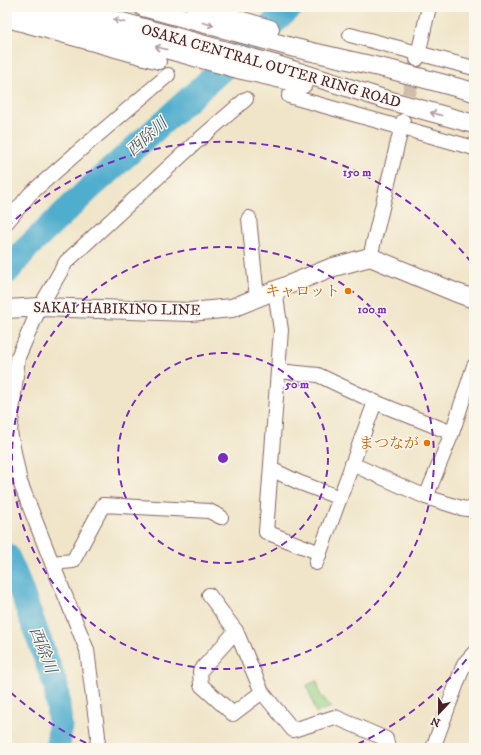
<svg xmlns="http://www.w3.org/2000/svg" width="481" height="755" viewBox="0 0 481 755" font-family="'IM FELL DW Pica','Noto Serif JP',serif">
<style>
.green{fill:#98d387;stroke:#717959}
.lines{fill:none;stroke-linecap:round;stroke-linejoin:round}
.river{stroke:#50adce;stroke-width:25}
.minor-tunnel{stroke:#cfbda9;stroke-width:14;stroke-dasharray:14 7;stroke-linecap:butt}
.minor-casing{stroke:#846462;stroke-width:16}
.major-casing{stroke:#846462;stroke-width:20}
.minor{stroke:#fff;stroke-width:14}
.major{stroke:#fff;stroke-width:18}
.oneway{stroke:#ae9aa0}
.ring{fill:none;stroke:#7b2cbf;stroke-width:2;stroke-dasharray:7 5}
.food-dot{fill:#e8710a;stroke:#fbf7ec;stroke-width:1.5}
.labels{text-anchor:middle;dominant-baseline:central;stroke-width:3;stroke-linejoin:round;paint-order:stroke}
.street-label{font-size:15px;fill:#4a1f2b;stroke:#fbf7ec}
.food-label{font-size:15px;fill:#c56008;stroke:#fbf7ec;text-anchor:end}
.water-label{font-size:16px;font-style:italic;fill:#4c586c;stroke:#fbf7ec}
.centre{fill:#7b2cbf;stroke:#fbf7ec;stroke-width:2}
.ring-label{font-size:12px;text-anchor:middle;font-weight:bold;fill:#7b2cbf;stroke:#fbf7ec;stroke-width:3;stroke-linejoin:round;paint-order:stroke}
</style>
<rect width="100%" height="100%" fill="#fbf7ec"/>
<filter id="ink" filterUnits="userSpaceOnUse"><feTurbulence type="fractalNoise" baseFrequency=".025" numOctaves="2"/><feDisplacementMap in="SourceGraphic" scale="8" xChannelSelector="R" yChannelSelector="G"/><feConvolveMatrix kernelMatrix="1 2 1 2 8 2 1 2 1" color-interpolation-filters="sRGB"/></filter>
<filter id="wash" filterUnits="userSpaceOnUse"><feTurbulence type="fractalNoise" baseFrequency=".012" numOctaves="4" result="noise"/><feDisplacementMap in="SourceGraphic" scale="16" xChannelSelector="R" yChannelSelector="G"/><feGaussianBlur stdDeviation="0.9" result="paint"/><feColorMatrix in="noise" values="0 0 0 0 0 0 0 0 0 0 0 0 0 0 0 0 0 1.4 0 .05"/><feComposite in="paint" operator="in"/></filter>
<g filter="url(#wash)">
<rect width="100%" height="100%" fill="#f0e5c9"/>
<!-- green -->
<polygon class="green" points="317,681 320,694 331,707 316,713 307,685"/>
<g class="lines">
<!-- river -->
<g class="river">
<polyline points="7,272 27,248 88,190 291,7"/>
<polyline points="7,556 15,574 56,686 60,725 58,748"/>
</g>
</g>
</g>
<g filter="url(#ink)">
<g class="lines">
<!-- minor-tunnel -->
<g class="minor-tunnel">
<polyline points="123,32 129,7"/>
<polyline points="404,115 417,59"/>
</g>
<defs>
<g id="minor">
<polyline points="7,20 159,62"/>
<polyline points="350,35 474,68"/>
<polyline points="417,59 429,7"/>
<polyline points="289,96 474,148"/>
<polyline points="249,218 257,298"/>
<polyline points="7,222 30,194 79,151 168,75"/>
<polyline points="370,257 403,121"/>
<polyline points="275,291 281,330 266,532 320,553"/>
<polyline points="278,371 318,375 375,402 452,433"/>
<polyline points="352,464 426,497 452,433 474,366"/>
<polyline points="271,469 298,482 340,498"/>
<polyline points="426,497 461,508 474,510"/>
<polyline points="52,563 73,561 103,505 209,511 221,517"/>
<polyline points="316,563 375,402"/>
<polyline points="209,595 236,631 262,692 293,730 335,717 386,739 388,748"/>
<polyline points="236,631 200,671 201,685 233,714 262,692"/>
<polyline points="97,748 98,736 87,650 52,563 20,482 10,432 18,357 40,307 66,262 194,144 246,99"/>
<polyline points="433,748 464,664 474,653"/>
</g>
<g id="major">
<polyline points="14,7 242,70 303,84"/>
<polyline points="68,7 277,65 384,99 474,124"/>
<polyline points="143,7 295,48 392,70 474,92"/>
<polyline points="195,7 270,29"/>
<polyline points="7,309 40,307 190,312 232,308 330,268 370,257 457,293 474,299"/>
</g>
</defs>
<!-- minor casing -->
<use href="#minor" class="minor-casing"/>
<!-- major casing -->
<use href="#major" class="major-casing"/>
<!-- minor -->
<use href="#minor" class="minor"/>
<!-- major -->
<use href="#major" class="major"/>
</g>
<!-- one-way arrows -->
<defs><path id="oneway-shaft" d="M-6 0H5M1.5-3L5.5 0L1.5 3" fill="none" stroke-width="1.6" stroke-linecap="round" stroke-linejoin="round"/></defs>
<g class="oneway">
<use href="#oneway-shaft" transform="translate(119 21) rotate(-165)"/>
<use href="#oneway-shaft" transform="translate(208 24) rotate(15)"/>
<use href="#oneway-shaft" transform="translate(161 48) rotate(-165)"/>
<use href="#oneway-shaft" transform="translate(436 114) rotate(-165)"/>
</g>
</g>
<!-- distance rings -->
<g class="ring">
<circle cx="223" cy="458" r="105"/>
<circle cx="223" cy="458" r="211"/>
<path d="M474 650A316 316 0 0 1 349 748M97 748A316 316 0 0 1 7 689M7 227A316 316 0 0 1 474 266"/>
</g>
<!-- markers -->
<g class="food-dot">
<circle cx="348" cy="291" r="4"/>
<circle cx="427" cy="443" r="4"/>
</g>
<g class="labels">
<!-- street labels -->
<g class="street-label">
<text transform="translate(271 66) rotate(16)">OSAKA CENTRAL OUTER RING ROAD</text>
<text transform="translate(117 309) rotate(1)">SAKAI HABIKINO LINE</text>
</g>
<!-- food labels -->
<g class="food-label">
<text x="340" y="291">キャロット</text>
<text x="419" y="443">まつなが</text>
</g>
<!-- water labels -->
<g class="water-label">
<text transform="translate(147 137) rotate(-42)">西除川</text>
<text transform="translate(43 650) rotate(69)">西除川</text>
</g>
</g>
<circle cx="223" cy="458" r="6" class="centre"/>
<g class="ring-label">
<text x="357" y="176">150 m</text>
<text x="372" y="313">100 m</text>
<text x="297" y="388">50 m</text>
</g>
<!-- margin -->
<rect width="481" height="755" fill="none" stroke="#fbf7ec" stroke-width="24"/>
<!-- north arrow -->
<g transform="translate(439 713) rotate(202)" stroke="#fbf7ec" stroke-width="3" paint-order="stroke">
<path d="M0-3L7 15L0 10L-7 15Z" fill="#4a1f2b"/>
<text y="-6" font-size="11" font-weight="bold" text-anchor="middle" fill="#4a1f2b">N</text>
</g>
</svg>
